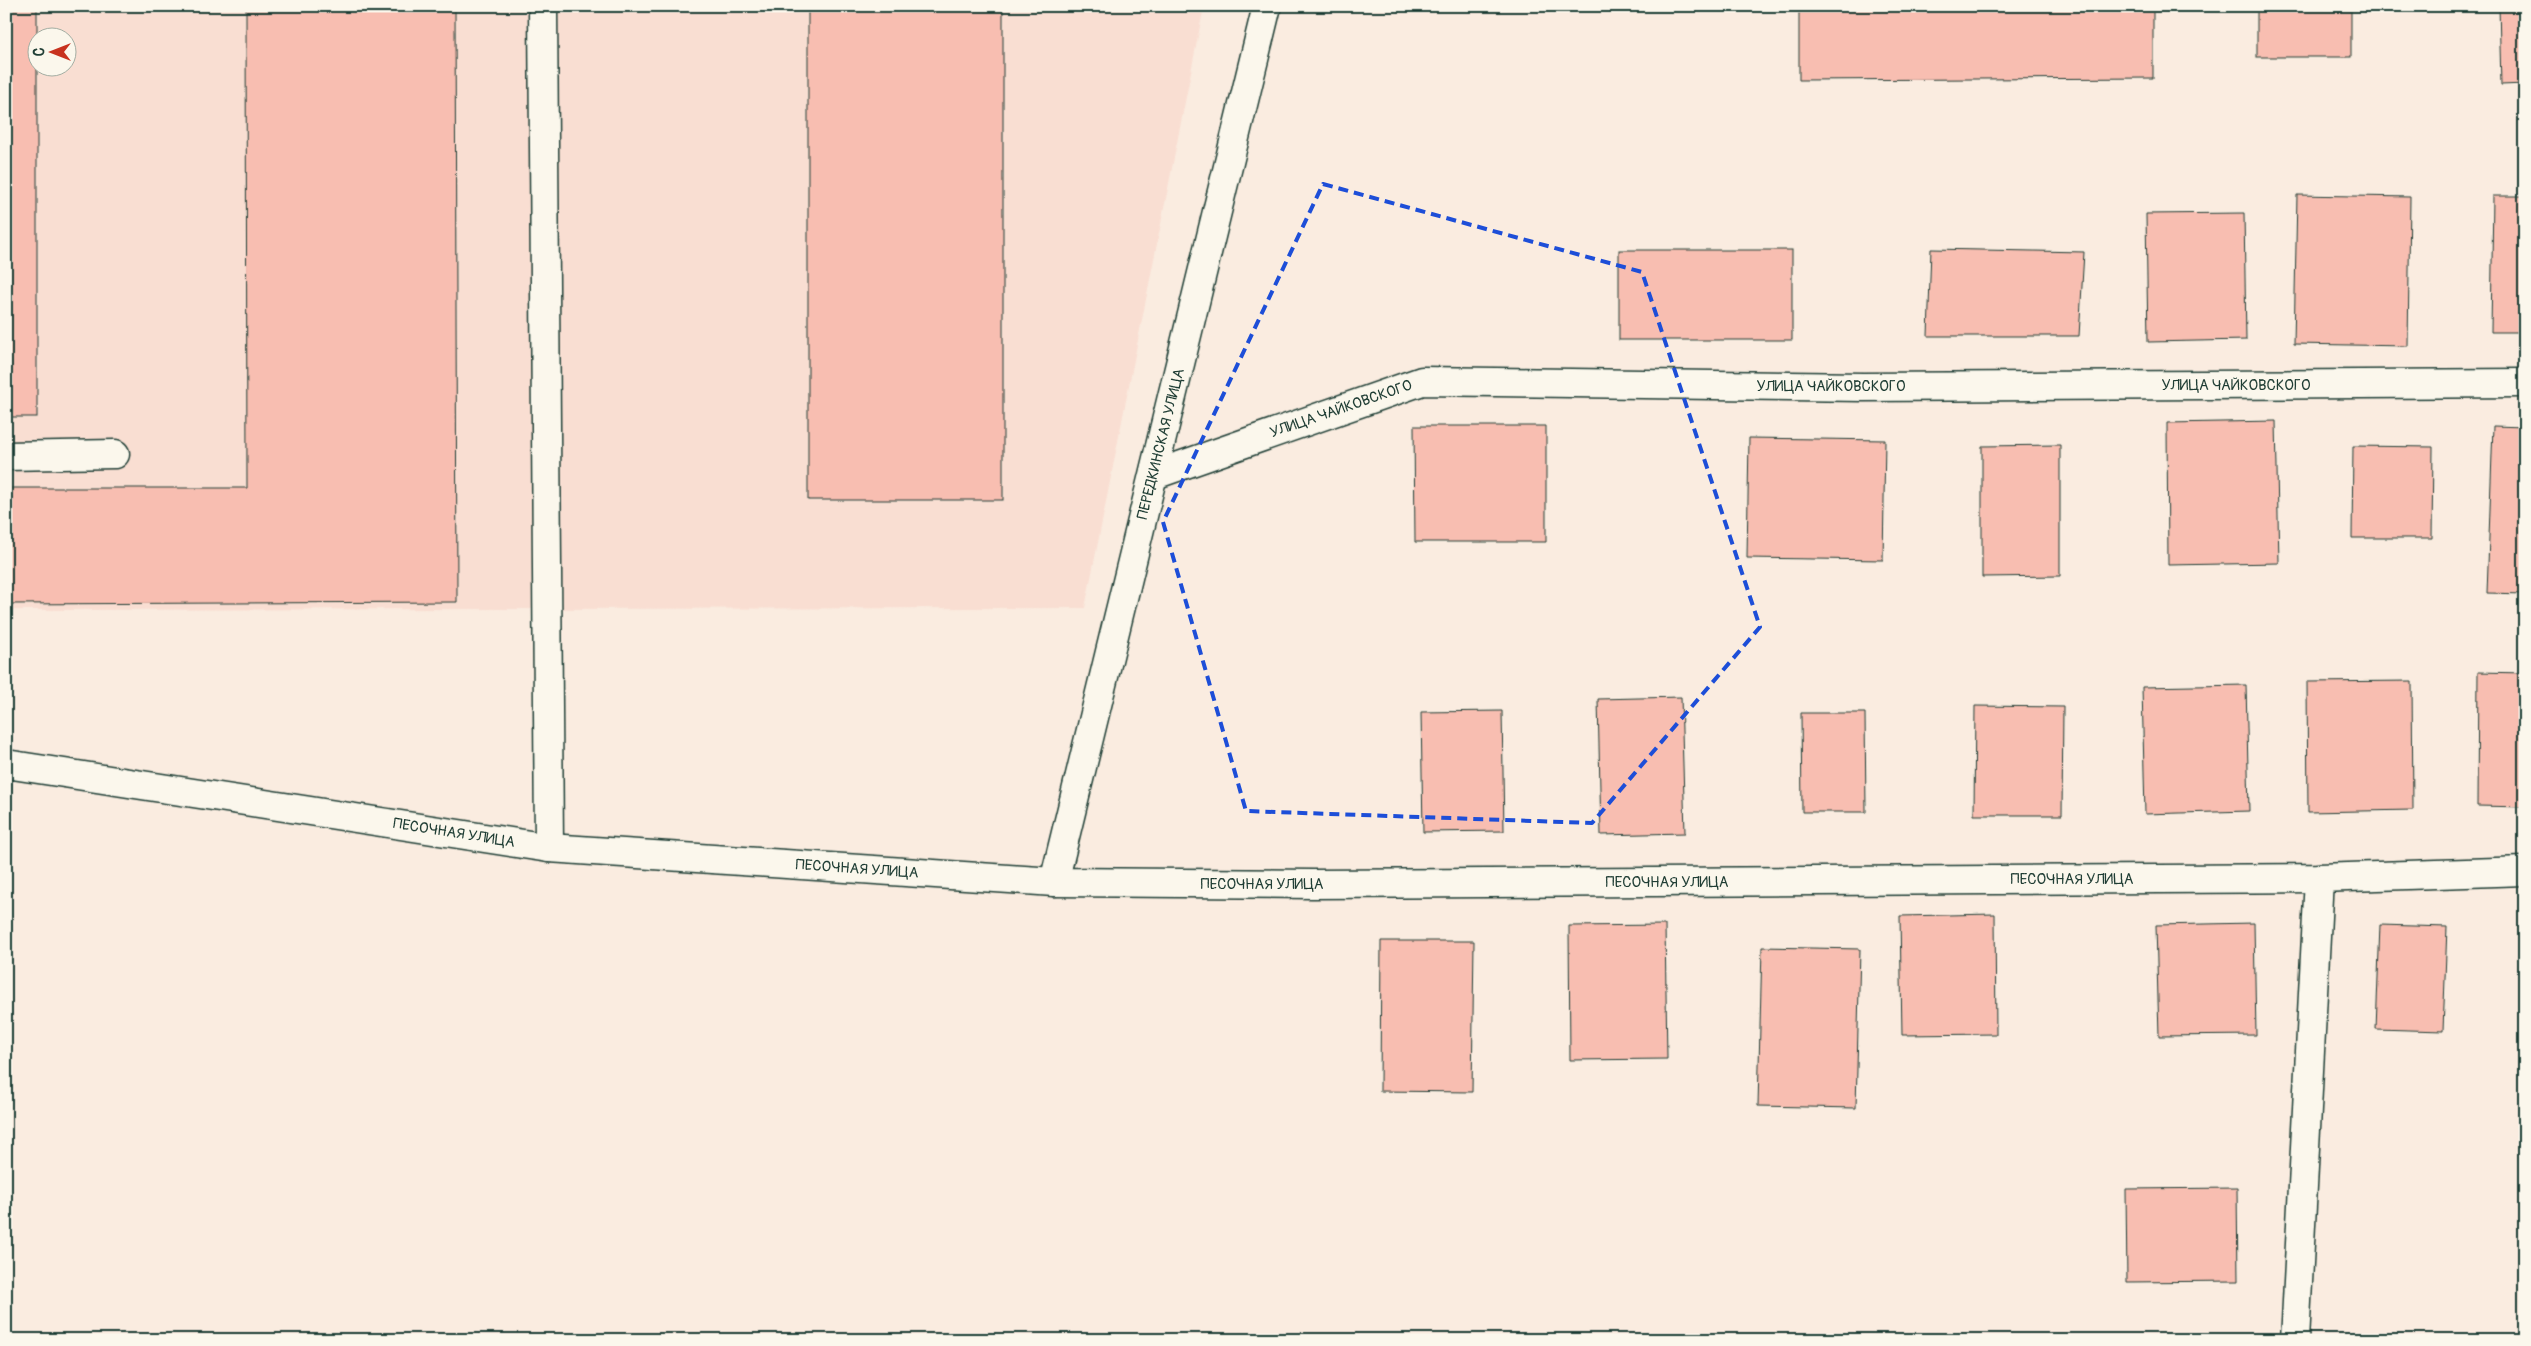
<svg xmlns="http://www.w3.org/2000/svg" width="2531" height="1346" viewBox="0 0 2531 1346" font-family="Pangolin,sans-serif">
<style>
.built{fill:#f9ded2;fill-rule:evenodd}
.building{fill:#f8beb1;stroke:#1f3d34}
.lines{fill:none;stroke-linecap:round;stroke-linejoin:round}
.minor-casing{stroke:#1f3d34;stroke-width:31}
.minor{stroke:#fbf7ec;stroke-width:28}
.marked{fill:none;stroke:#1d4ed8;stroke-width:4;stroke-dasharray:10 6;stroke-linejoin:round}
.labels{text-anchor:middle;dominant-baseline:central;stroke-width:4;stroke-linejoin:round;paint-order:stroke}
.street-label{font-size:15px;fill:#1f3d34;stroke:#fbf7ec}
</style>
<rect width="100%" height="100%" fill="#faece0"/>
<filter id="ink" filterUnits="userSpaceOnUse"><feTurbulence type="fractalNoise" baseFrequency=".02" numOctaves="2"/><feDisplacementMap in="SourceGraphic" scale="10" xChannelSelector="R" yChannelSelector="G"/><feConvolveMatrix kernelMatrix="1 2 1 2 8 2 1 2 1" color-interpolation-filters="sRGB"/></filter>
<g filter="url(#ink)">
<!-- built -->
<path class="built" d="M 6,6 L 1204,6 L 1085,608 L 6,610 ZM 38,38 L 68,38 L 68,68 L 38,68 Z"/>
<!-- building -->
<g class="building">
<rect x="6" y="6" width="31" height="411"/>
<polygon points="246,6 455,6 457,602 6,604 6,488 247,488"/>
<rect x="808" y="6" width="195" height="494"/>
<polygon points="1799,6 2153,6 2153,78 1799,80"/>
<rect x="2257" y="6" width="94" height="51"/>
<polygon points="2499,6 2525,6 2525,84 2501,85"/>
<polygon points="2297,195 2410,197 2408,346 2294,344"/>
<polygon points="2493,196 2525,196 2525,332 2491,332"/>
<polygon points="2244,213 2246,340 2148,342 2146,214"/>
<polygon points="1931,249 2084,252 2079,336 1928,336"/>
<rect x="1619" y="250" width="173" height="90"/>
<polygon points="2276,421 2279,563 2168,565 2167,423"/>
<polygon points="1414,426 1546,426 1546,542 1415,542"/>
<polygon points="2493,426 2525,427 2525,594 2487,593"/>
<polygon points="1749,438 1885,440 1883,560 1747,558"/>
<polygon points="2060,445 2060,576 1982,577 1982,446"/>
<polygon points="2353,446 2433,447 2432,538 2352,538"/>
<polygon points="2478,672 2525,673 2525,807 2477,806"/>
<polygon points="2412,681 2413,810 2308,812 2307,682"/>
<polygon points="2246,685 2249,811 2145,814 2142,687"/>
<polygon points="1681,697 1685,833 1601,835 1598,699"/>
<polygon points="1975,706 2063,707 2062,815 1974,815"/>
<polygon points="1502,711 1504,831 1423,832 1421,712"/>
<polygon points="1801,713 1865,713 1866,812 1802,812"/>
<polygon points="1995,914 1996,1034 1902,1035 1900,916"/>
<polygon points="2254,923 2256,1035 2159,1036 2156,925"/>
<polygon points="1665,925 1667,1059 1570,1060 1569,926"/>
<polygon points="2380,925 2447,927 2443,1031 2376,1029"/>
<polygon points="1381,941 1474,941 1472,1092 1380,1091"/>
<polygon points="1762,947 1860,949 1856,1108 1758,1106"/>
<polygon points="2237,1188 2238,1281 2127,1282 2126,1189"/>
</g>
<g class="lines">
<defs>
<g id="minor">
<polyline points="543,6 549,848"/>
<polyline points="6,456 115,454"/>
<polyline points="1154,475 1422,381 1863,387 2525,383"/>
<polyline points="6,764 549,848 1054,882 1313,884 2319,878 2525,871"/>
<polyline points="1054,882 1267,6"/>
<polyline points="2295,1340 2319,878"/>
</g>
</defs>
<!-- minor casing -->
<use href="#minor" class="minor-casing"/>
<!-- minor -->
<use href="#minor" class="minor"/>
</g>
</g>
<!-- marked area -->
<path class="marked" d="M 1323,184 L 1642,272 L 1760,627 L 1592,823 L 1246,811 L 1163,522 Z"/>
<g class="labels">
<!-- street labels -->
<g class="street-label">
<text x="2236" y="385">УЛИЦА ЧАЙКОВСКОГО</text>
<text x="1831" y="386">УЛИЦА ЧАЙКОВСКОГО</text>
<text transform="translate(1341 409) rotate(-19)">УЛИЦА ЧАЙКОВСКОГО</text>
<text transform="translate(1161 444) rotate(-76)">ПЕРЕДКИНСКАЯ УЛИЦА</text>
<text transform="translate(454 833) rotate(9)">ПЕСОЧНАЯ УЛИЦА</text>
<text transform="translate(857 869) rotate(4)">ПЕСОЧНАЯ УЛИЦА</text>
<text x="2072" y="879">ПЕСОЧНАЯ УЛИЦА</text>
<text x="1667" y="882">ПЕСОЧНАЯ УЛИЦА</text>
<text x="1262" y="884">ПЕСОЧНАЯ УЛИЦА</text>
</g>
</g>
<!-- margin -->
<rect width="2531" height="1346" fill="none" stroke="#fbf7ec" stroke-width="25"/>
<rect x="12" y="12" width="2506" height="1321" fill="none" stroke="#1f3d34" stroke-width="2" filter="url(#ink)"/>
<!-- north arrow -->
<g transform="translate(52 52) rotate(270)"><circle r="24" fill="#fbf7ec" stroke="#a3ada2"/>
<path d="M0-4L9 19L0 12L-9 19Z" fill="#c8321e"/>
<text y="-8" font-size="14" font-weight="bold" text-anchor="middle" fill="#1f3d34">С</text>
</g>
</svg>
